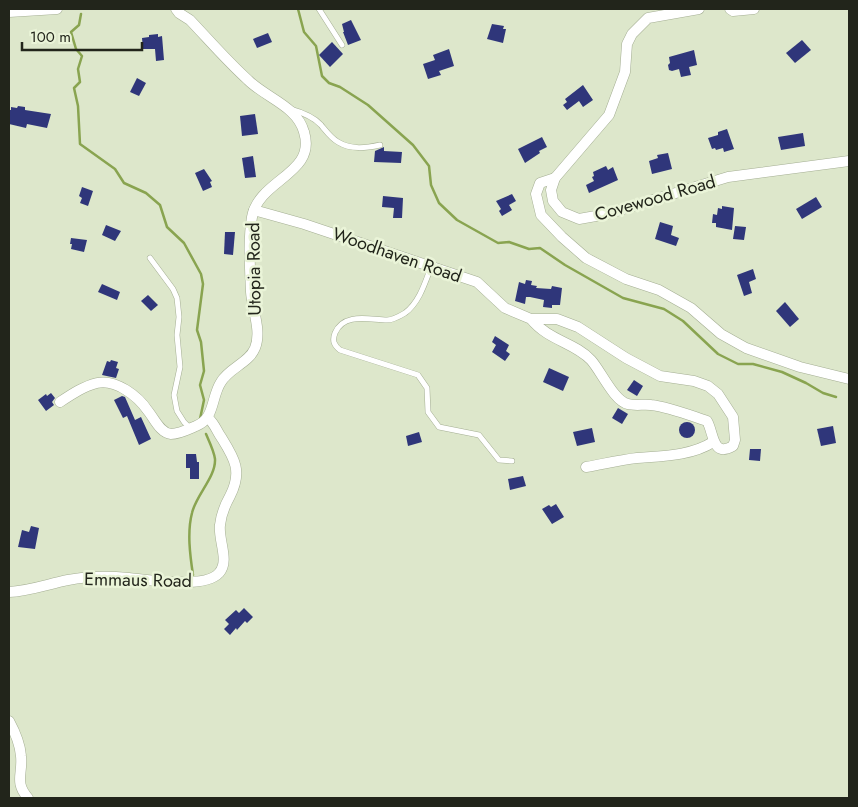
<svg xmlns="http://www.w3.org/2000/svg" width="858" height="807" viewBox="0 0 858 807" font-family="Jost,sans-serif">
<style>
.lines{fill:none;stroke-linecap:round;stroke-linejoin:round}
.stream{stroke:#89a450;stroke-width:2.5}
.building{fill:#2f367a}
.lane-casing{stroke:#a4ae93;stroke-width:6}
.street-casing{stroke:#a4ae93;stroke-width:11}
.lane{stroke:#fff;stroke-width:5}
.street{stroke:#fff;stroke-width:10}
.labels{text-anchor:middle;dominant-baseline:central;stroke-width:5;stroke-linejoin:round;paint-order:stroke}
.street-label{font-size:18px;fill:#22251b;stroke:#eaf4d8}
</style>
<rect width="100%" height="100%" fill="#dde7cb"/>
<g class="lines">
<!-- stream -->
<g class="stream">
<polyline points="298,9 304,32 316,46 322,76 329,83 340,87 368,105 413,145 429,166 431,185 439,203 457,220 498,243 509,242 529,249 540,248 565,265 623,298 664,309 683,321 718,354 738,364 753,364 782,372 806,383 823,393 836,397"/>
<polyline points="81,14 79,25 71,32 76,49 82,56 78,69 80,82 74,88 78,106 80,144 115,169 124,183 146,193 160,205 167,227 184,243 201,274 203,284 197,330 201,342 204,371 200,385 204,400 200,419"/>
<path d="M 193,575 C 190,555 187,532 192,513 C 196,495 216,477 215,459 C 214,451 209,441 206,434"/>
</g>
</g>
<!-- building -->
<g class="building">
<polygon points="351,20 361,40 348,45 343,32 344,32 342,24"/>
<polygon points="492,24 504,26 503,29 506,29 503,43 487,39"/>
<polygon points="268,33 272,42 257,48 253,39"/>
<polygon points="158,34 158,37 162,36 164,60 156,61 155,49 143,49 142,38 149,37 149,35"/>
<polygon points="802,40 811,50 795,63 786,53"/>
<polygon points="332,42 343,54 330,67 319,55"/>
<polygon points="449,49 454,66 439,71 441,75 428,79 423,64 435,60 433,55"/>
<polygon points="694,50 697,65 689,67 691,75 681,77 679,69 672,71 669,70 668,65 670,63 669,57"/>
<polygon points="137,78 146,83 139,96 130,92"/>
<polygon points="583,85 593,100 583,107 579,101 567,110 563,105 567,102 565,99"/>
<polygon points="18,106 25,107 25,110 51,114 47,128 27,124 26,128 9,124 9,110 11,110 11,107 17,108"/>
<polygon points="255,114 258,134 242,136 240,116"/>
<polygon points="727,129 734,149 724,152 723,148 716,150 715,148 712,149 708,138 718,135 718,132"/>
<polygon points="803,133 805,146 781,150 778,137"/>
<polygon points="542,137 547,147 539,151 540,153 525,163 518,149"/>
<polygon points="384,147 384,151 402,152 401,163 374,162 375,151"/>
<polygon points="668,153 672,169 652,174 649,161 658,158 657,155"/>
<polygon points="253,156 256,177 245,178 242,158"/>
<polygon points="606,166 608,170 613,167 618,180 589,193 586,185 594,181 592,177 594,176 593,172"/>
<polygon points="204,169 212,181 210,182 212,187 203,191 195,173"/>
<polygon points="82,187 93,191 88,206 80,203 82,198 79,196"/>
<polygon points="512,194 516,201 509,205 512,210 502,216 499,211 501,209 496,201"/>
<polygon points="383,196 403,198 402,218 393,218 394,208 382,207"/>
<polygon points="816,197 822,207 802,219 796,209"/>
<polygon points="722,206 734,208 732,230 716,227 716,223 712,223 713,214 717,215 718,208 722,209"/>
<polygon points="660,222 673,226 671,235 679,238 676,246 655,239"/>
<polygon points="106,225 121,231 115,241 102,235"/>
<polygon points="735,226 746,227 744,240 733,239"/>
<polygon points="225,232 235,232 233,255 224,254"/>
<polygon points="71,238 87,240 84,252 71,249 72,244 70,244"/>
<polygon points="753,269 756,279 749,282 752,293 744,296 737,275"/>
<polygon points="526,280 532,281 531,285 537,286 536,288 551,289 552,286 562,288 560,305 552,305 552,308 543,307 544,300 530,297 526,297 525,304 515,301 519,282 525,284"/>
<polygon points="102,284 120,292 117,300 98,292"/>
<polygon points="148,295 158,305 151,311 141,301"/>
<polygon points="785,302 799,319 790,327 776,311"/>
<polygon points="495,336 509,345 506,351 510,354 505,361 492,352 496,345 492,342"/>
<polygon points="111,360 118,362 116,368 119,369 116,378 102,375 107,361 110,362"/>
<polygon points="549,368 569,377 563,391 543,382"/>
<polygon points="634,380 643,386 637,396 627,390"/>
<polygon points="51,393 55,398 52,402 54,405 46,411 38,400 46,394 47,396"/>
<polygon points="122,396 125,397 135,420 141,417 151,439 139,445 127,416 123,418 114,400"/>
<polygon points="618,408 628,414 622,424 612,418"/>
<circle cx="687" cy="430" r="8"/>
<polygon points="833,426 836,443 821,446 817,429"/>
<polygon points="592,428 595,442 577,446 573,432"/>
<polygon points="419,432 422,442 408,446 406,436"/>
<polygon points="750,449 761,449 760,461 749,460"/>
<polygon points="186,454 196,454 197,462 199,462 199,479 190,479 190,468 186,468"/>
<polygon points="523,476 526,486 510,490 508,479"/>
<polygon points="556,504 564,517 552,524 542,509 549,505 551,507"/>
<polygon points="31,526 39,528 35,549 18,547 22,530 29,532"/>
<polygon points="244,608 253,617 247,623 245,621 237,630 236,628 230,635 224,629 229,624 225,620 236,610 239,613"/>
</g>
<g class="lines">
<defs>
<g id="lane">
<polyline points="319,9 342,45"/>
<path d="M 290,109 C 301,112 313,116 321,125 C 326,131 331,138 338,142 C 351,150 366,148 380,145"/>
<polyline points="150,258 173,289 177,298 179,317 177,335 180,367 174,395 177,411 184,422 190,428"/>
<path d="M 431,267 C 425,283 419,303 405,313 C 400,316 392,320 387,320 C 370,320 344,312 335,333 C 332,341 334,345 340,350 L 418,375 L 427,388 L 428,412 L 439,427 L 479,435 L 499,460 L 512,461"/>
</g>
<g id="street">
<polyline points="699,9 648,18 632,34 627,44 625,72 609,115 555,178 551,190 553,201 562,212 579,219 607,214 728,177 849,161"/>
<polyline points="730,9 733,11 754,9"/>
<polyline points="9,12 57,9"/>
<polyline points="555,178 540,183 536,194 541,215 562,237 586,258 626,279 659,290 691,308 721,334 746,348 800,367 849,379"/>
<path d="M 254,210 L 304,224 L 477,282 L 505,308 L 531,319 L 557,319 L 578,327 L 626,358 L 660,376 L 694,381 L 708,386 L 718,394 L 733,417 L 735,440 L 733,446 C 712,458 714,433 707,421 C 689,415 669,407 651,405 C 644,404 635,406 628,404 C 614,401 601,371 591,360 C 574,342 549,341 531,319"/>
<path d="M 60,402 C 72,394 84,386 97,383 C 116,379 138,396 148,411 C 154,418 160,433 171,434 C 179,434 189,429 196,426 C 215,419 211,397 221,382 C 229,368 249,363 255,348 C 262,331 252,309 251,292 C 250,267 248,241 252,217 C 259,179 317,174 304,132 C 297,106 266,98 248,80 C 227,61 209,40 190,20 L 179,13 L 176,9"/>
<path d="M 586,467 C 603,464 620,460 637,458 C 662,456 691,456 713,442"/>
<path d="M 9,592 C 29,591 48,584 68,580 C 88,576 109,576 129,578 C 149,580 205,589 219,573 C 230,561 218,540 220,525 C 221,515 225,505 230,496 C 243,471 234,458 221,437 C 216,430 215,424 208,418"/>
<path d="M 9,721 C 15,732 20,743 21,756 C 23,774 14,782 28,798"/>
</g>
</defs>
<!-- lane casing -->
<use href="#lane" class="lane-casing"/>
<!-- street casing -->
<use href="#street" class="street-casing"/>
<!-- lane -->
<use href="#lane" class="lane"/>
<!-- street -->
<use href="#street" class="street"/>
</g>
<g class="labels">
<!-- street labels -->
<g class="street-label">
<text transform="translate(655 198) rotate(-16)">Covewood Road</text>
<text transform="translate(397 255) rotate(19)">Woodhaven Road</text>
<text transform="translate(254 269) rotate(-91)">Utopia Road</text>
<text transform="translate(138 580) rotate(1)">Emmaus Road</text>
</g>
</g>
<!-- border -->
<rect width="858" height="807" fill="none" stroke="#22251b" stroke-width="20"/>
<!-- scale -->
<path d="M22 42v8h120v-8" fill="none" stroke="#22251b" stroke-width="2.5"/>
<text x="30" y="42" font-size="15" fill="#22251b" stroke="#eaf4d8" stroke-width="4" paint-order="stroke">100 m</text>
</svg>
